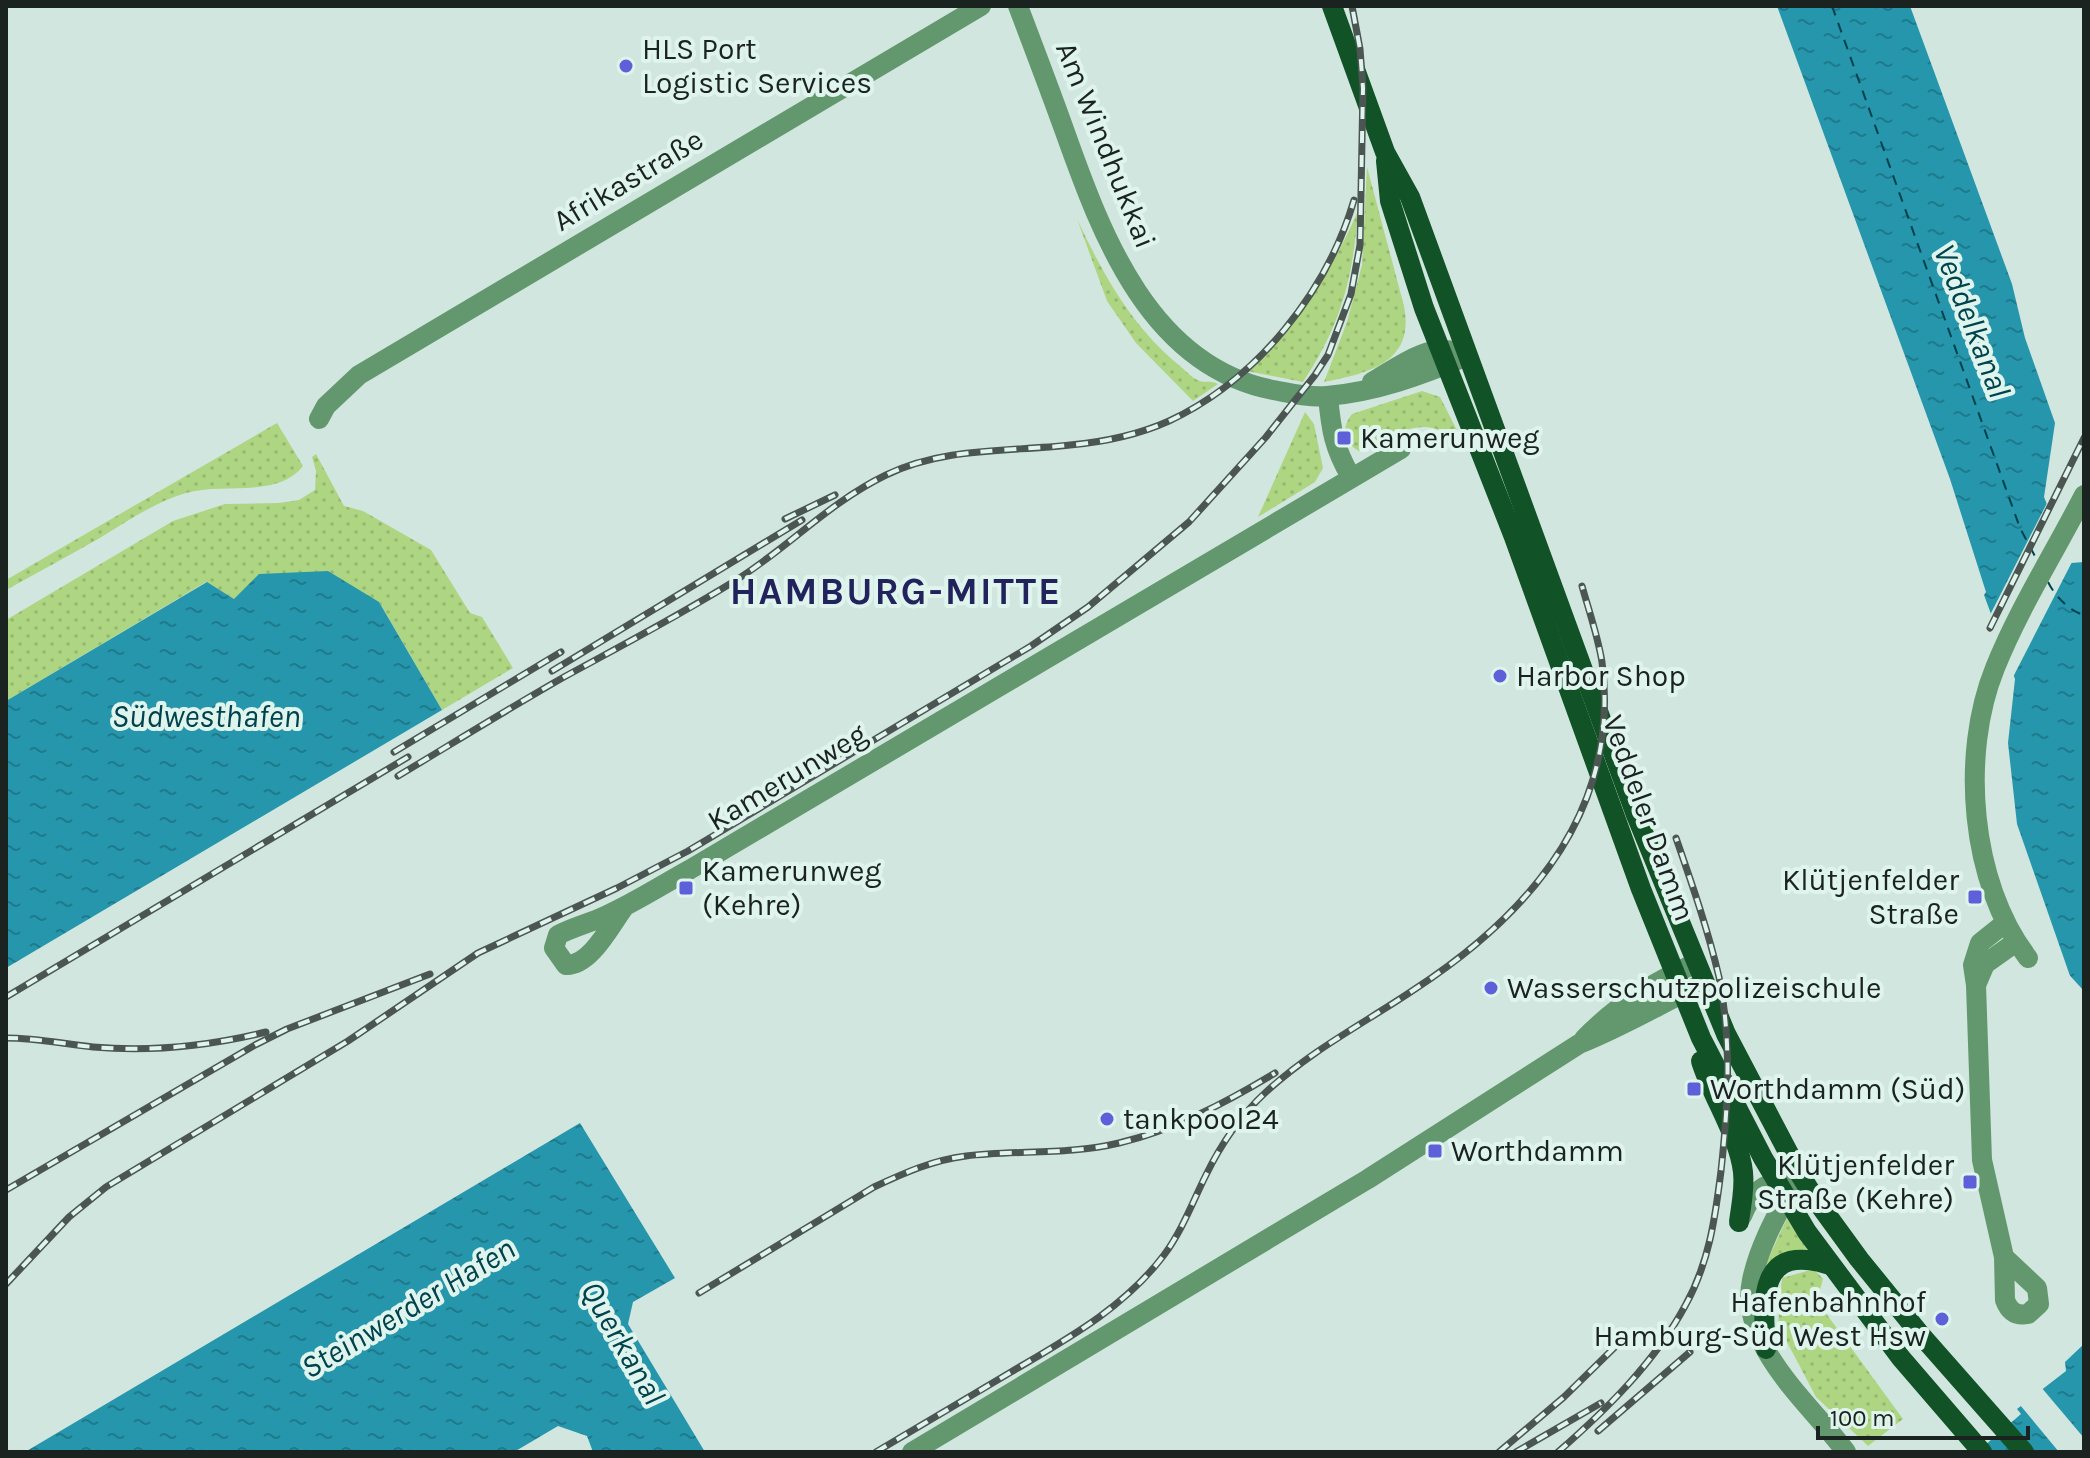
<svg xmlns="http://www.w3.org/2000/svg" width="2090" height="1458" viewBox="0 0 2090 1458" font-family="Karla,sans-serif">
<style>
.grass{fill:url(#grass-dots)}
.water{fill:url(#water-ripples)}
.pier{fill:#d1e6de}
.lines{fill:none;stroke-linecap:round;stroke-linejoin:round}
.ferry{stroke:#00424d;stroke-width:2;stroke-dasharray:10 8;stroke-linecap:butt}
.minor{stroke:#63986f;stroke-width:20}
.major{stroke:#115227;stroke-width:20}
.rail-casing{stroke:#4b5652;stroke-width:7}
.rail{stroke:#def4ec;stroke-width:4;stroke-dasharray:12;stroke-linecap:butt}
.poi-dot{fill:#5d60d8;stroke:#def4ec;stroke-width:3}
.labels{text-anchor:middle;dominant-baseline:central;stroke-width:8;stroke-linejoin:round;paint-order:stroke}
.poi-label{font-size:30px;fill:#1b2320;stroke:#def4ec;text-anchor:start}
.street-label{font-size:30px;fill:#1b2320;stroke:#def4ec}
.water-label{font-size:32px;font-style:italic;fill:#00424d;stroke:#def4ec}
.district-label{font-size:38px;font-weight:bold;letter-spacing:2px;fill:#22235c;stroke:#def4ec}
</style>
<defs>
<pattern id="grass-dots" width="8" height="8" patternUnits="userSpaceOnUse" patternTransform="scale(2)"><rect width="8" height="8" fill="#aed682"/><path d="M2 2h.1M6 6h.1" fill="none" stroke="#95b770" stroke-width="1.8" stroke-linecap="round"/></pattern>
<pattern id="water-ripples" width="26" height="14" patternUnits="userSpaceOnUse" patternTransform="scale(2)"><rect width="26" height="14" fill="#2596ac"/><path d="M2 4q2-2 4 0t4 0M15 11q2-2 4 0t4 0" fill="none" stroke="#1f7a8c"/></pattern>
</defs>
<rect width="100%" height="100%" fill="#d1e6de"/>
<!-- grass -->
<g class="grass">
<path d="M 1367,167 L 1404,306 C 1415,362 1370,373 1324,382 L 1347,322 L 1362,265 Z"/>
<path d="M 1358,211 C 1353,278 1341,325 1303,382 L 1247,371 C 1297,325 1331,272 1358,211 Z"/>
<path d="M 1077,219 C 1103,274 1131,326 1180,366 C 1185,370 1193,379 1200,381 C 1206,383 1210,380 1218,384 L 1193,401 L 1136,343 L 1107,301 Z"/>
<path d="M 1422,391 L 1440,397 L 1463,442 L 1446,445 L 1441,431 C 1416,418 1383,441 1359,451 C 1343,442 1341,428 1352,414 Z"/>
<polygon points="1305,412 1314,424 1323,468 1315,482 1258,517"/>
<path d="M 277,423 L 303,466 C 277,499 223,482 186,493 C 155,502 126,522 98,539 C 68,556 37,573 6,590 L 6,580 Z"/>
<polygon points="316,454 344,506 363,511 431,550 470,613 482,617 513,668 442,710 379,602 234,599 206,582 6,701 6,620 173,521 225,504 279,503 299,500 315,490 316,471 312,457"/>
<polygon points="1787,1218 1808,1251 1763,1270"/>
<polygon points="1814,1269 1823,1279 1817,1301 1903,1419 1868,1446 1816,1397 1778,1325 1782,1278"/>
</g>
<!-- water -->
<g class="water">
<polygon points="1777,6 1910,6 2012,284 2025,338 2055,423 2044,497 2071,563 2084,562 2084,1016 2017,824 2008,743 2015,679 1984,595 1986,592 1950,479"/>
<polygon points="328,571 379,602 442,710 6,968 6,701 207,582 234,599 259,574"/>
<polygon points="580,1123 675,1278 633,1302 628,1324 705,1452 593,1452 587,1436 558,1426 514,1452 25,1452"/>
<polygon points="2084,1344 2084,1452 1977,1452 2021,1414 2017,1409 2066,1371 2065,1362"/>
</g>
<!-- pier -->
<g class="pier">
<polygon points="2047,503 2072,562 2011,681 1988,619"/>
<polygon points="2063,968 2084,991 2084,1020 2080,1018"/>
<polygon points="2041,1387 2084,1438 2084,1452 2059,1452 2020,1405"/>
</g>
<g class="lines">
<!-- ferry -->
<g class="ferry">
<polyline points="1832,6 2020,528 2038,562"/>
<path d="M 2048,582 C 2055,596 2069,611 2084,615"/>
</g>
<!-- minor -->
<g class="minor">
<path d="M 1018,6 C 1034,48 1050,90 1065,132 C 1102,236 1150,366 1273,390 C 1290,393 1309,398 1327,396 C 1376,392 1422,375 1467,356"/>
<path d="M 1372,382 C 1397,368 1427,343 1456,352"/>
<path d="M 1328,396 C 1331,430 1334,448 1351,477"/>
<polyline points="319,419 326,406 359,375 981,6"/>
<path d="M 625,906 C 611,924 591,966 566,965 L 554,948 L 558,935 C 573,927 590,923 605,916 C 634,903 662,885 689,870 L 1401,449"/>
<path d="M 2028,958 C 1970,883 1960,754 1995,668 C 2019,608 2055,552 2084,495"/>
<polyline points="1976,985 1985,964 2016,942"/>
<path d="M 1584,1039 C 1616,1006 1653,982 1696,963"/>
<path d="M 1799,1173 C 1781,1208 1760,1242 1752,1280 C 1738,1346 1811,1404 1846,1452"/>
<path d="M 1742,1216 C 1752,1190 1765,1184 1791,1176"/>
<path d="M 2004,1257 L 2037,1288 L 2039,1304 L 2028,1314 C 2016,1316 2009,1311 2005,1300 L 2004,1257 L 1982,1160 L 1976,985 L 1973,965 L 1980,943 L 2005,923"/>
<path d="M 912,1452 L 1368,1179 L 1579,1044 C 1622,1027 1662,1003 1704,983"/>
</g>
<!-- major -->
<g class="major">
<polyline points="1332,6 1385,152 1410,197 1636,815 1726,1034 1799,1173 1816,1200 1859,1259 1920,1334 2024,1452"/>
<polyline points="1386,161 1390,201 1424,308 1514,537 1641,889 1701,1038 1763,1158 1807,1232 1901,1358 1982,1452"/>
<path d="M 1701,1061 C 1712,1097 1739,1136 1743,1172 C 1745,1189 1741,1206 1739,1222"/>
<path d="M 1766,1349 C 1762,1298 1759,1242 1830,1265"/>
</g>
<defs>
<g id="rail">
<polyline points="785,519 835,495"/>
<polyline points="1990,628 2084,438"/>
<polyline points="552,671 802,520"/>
<polyline points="394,752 561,652"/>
<path d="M 398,776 C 453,743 508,709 564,677 C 621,646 678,616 733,582 C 787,549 828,503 886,475 C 944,447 1007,452 1070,445 C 1103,442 1138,435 1169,421 C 1257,380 1327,292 1354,200"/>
<polyline points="6,997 408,757"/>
<path d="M 6,1038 C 36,1038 64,1044 93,1047 C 151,1052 209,1046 266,1032"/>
<polyline points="6,1190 255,1045 287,1029 430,974"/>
<polyline points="6,1284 69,1217 106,1187 348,1041 478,953 617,888 688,851 1031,646 1088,607 1189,522 1266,437 1315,375 1328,355 1351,294 1360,245 1363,88 1360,49 1352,6"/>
<path d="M 699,1293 L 874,1187 C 904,1173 933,1160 966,1156 C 1017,1150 1069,1155 1119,1143 C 1174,1130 1227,1102 1275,1073"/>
<polyline points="1598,1431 1690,1352"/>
<path d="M 876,1452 C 921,1425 966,1399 1011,1372 C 1067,1339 1124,1308 1164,1255 C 1182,1231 1193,1201 1206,1175 C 1221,1144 1241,1115 1266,1092 C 1313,1049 1363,1024 1415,989 C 1530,914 1621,809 1602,662 C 1598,637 1589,611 1582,586"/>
<polyline points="1499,1452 1564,1397 1615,1347"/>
<polyline points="1516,1452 1601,1403"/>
<path d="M 1558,1452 C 1606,1410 1655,1362 1685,1306 C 1709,1263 1715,1219 1721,1171 C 1728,1107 1732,1041 1719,977 C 1708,930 1692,884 1676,838"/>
</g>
</defs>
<!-- rail casing -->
<use href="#rail" class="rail-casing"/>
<!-- rail -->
<use href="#rail" class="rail"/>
</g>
<!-- markers -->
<g class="poi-dot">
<circle cx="626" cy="66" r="8"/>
<rect x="1336" y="430" width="16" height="16" rx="4"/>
<circle cx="1500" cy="676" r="8"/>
<rect x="678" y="880" width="16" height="16" rx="4"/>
<rect x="1967" y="889" width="16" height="16" rx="4"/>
<circle cx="1491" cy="988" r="8"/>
<rect x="1686" y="1081" width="16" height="16" rx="4"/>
<circle cx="1107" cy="1119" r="8"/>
<rect x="1427" y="1143" width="16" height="16" rx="4"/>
<rect x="1962" y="1174" width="16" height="16" rx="4"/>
<circle cx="1942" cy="1319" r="8"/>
</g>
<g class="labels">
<!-- poi labels -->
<g class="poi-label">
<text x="642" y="49">HLS Port<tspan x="642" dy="34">Logistic Services</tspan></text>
<text x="1360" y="438">Kamerunweg</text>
<text x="1516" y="676">Harbor Shop</text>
<text x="702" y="871">Kamerunweg<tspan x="702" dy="34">(Kehre)</tspan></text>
<text x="1959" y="880" text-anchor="end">Klütjenfelder<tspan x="1959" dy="34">Straße</tspan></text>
<text x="1507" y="988">Wasserschutzpolizeischule</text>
<text x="1710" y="1089">Worthdamm (Süd)</text>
<text x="1123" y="1119">tankpool24</text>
<text x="1451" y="1151">Worthdamm</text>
<text x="1954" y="1165" text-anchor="end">Klütjenfelder<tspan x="1954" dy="34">Straße (Kehre)</tspan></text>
<text x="1926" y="1302" text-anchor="end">Hafenbahnhof<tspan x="1926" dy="34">Hamburg-Süd West Hsw</tspan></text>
</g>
<!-- street labels -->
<g class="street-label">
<text transform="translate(1106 145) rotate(68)">Am Windhukkai</text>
<text transform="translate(628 180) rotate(-31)">Afrikastraße</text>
<text transform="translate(787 777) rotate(-31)">Kamerunweg</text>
<text transform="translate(1649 818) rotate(70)">Veddeler Damm</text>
</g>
<!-- water labels -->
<g class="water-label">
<text transform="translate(1972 321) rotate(69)">Veddelkanal</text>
<text x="206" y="716">Südwesthafen</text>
<text transform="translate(408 1308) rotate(-31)">Steinwerder Hafen</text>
<text transform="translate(623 1343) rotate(60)">Querkanal</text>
</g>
<!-- district labels -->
<g class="district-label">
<text x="896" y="591">HAMBURG-MITTE</text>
</g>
</g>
<!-- border -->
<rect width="2090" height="1458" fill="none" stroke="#1b2320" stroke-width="16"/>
<!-- scale -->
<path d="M1818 1426v12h210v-12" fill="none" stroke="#1b2320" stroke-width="4"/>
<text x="1830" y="1426" font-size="24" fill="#1b2320" stroke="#def4ec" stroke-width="6" paint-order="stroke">100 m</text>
</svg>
